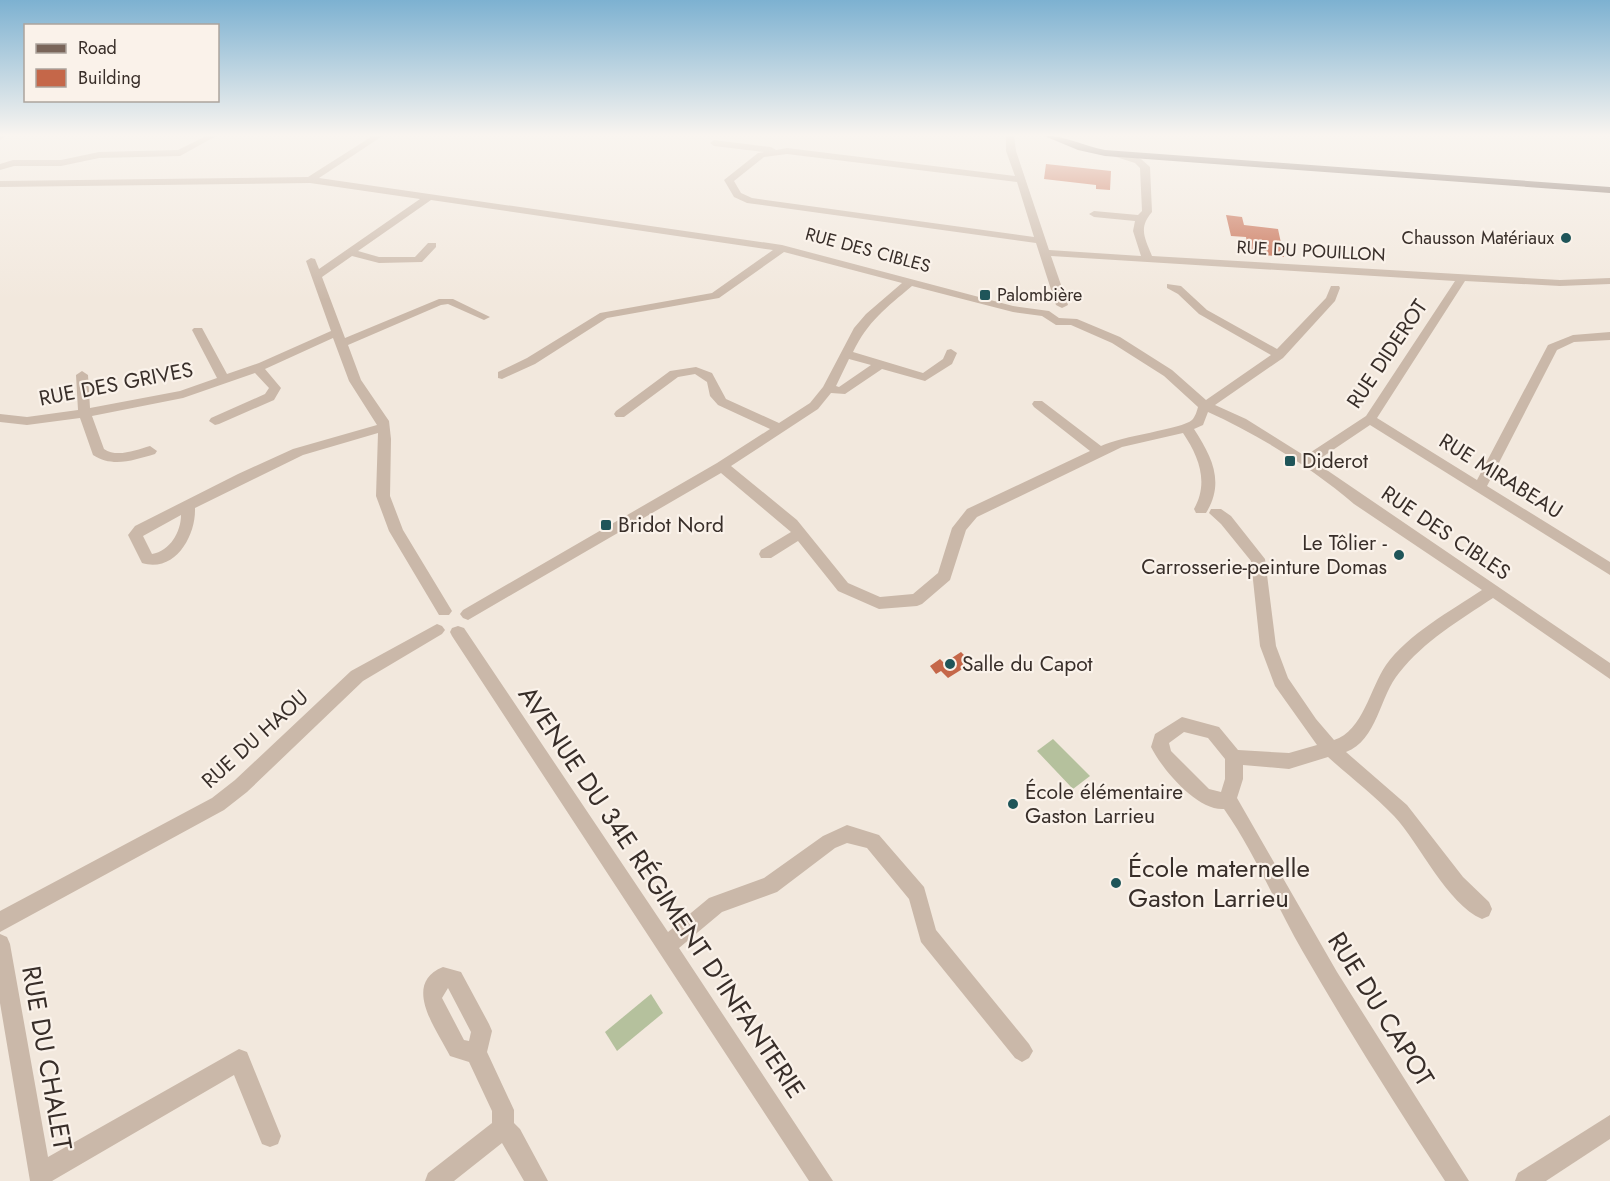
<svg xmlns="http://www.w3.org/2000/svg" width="1610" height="1181" viewBox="0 0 1610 1181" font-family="Jost,sans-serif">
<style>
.green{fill:#b5c19d}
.building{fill:#c56749}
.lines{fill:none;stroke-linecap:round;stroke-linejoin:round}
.minor{fill:#cab8a9;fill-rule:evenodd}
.major{fill:#79655a;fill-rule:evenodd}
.poi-dot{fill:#1f5559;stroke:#faf2ea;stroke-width:2}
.labels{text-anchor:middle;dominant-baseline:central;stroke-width:4.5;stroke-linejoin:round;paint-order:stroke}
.far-poi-label{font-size:18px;fill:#382e29;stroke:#faf2ea;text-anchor:end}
.far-street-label{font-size:18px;fill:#382e29;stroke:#faf2ea}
.street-label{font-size:21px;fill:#382e29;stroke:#faf2ea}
.poi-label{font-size:21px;fill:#382e29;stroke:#faf2ea;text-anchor:start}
.near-poi-label{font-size:26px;fill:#382e29;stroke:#faf2ea;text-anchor:start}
.near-street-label{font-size:26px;fill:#382e29;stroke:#faf2ea}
</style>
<rect width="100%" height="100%" fill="#f2e8dd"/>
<!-- green -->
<g class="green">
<polygon points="1053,739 1090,776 1073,789 1037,751"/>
<polygon points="651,994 663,1013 617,1051 605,1032"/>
</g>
<!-- building -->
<g class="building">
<polygon points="1046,164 1111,171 1110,190 1096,189 1096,185 1044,179"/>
<polygon points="1226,215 1242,217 1244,225 1278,229 1284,257 1265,255 1263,250 1248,249 1246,237 1231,236"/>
<polygon points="961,652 972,663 948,678 941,671 936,674 930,666 940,659 944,663"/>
</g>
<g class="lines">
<!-- minor -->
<g class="minor">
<polygon points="0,135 7,135 0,140"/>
<polygon points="208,135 218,135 180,156 99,158 61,166 14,166 0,170 0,164 13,160 61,160 99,152 178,150"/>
<path d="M 374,135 L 384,135 L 319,178 L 782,245 L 1013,306 L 1049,311 L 1059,318 L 1077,319 L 1120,337 L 1172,370 L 1206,400 L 1271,355 L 1199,314 L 1178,294 L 1167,288 L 1167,284 L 1181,286 L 1207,310 L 1277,349 L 1326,298 L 1331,286 L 1339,286 L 1340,288 L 1335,301 L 1283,358 L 1215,405 L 1246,419 L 1305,456 L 1366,416 L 1455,281 L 1051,256 L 1068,305 L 1062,308 L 1056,305 L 1036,243 L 747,203 L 734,197 L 724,180 L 758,153 L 764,152 L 714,146 L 710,143 L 714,140 L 771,147 L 776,150 L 787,148 L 1015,176 L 1006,151 L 1006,135 L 1014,135 L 1016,151 L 1049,250 L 1141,256 L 1133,231 L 1135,221 L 1094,217 L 1089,214 L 1094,211 L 1138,215 L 1142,211 L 1140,168 L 1135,163 L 1113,156 L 1111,154 L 1116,151 L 1141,159 L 1150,167 L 1152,212 C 1138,228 1145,238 1152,256 L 1560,280 L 1610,278 L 1610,284 L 1560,286 L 1465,281 L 1377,418 L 1477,480 L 1548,345 L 1573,335 L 1610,332 L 1610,340 L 1574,342 L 1557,350 L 1487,486 L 1610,562 L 1610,575 L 1370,425 L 1315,462 L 1610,663 L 1610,679 L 1493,598 C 1460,620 1424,641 1399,673 C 1380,695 1377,741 1346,752 L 1407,805 L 1463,877 L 1489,902 L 1492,909 L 1489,916 L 1482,919 C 1447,904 1420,844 1394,816 C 1374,795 1350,777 1328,757 L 1289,769 L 1243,765 L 1243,779 L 1237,798 L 1337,972 L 1469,1181 L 1445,1181 C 1396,1106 1348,1030 1303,952 C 1276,905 1255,853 1224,809 C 1197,811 1162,769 1151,747 L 1155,734 L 1182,717 L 1219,727 L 1238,750 L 1289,753 L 1317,745 L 1275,686 L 1260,646 L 1251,561 L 1221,524 L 1209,513 L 1211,509 L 1221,509 L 1231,516 L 1265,559 L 1276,646 L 1288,678 L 1316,719 L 1334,740 C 1363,731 1370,688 1386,665 C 1407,635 1452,610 1482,590 L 1354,504 C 1314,469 1257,434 1208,412 L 1203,425 L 1194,429 C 1212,457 1225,482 1206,513 L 1196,513 L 1194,509 C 1209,482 1199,457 1183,433 L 1122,447 L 977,517 L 966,530 L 950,580 L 922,604 L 917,606 L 879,609 L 838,591 L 798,541 L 771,558 L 761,558 L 759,554 L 761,550 L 791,532 L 721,473 L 468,620 L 463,618 L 460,614 L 463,610 L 717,463 L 770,429 L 718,405 L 710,396 L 707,382 L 695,374 L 678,377 L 624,417 L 616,417 L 614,414 L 616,411 L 670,371 L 696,367 L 712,373 L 726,399 L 779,423 L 810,403 L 823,387 L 854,328 L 866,314 L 902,283 L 784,252 L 719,298 L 607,318 L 535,364 L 502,379 L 498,378 L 498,372 L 527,358 L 600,313 L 712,293 L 773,250 L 431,200 L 358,251 L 379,257 L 415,257 L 428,243 L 436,243 L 436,247 L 422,262 L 379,263 L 352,256 L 322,277 L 345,338 L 439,299 L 453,299 L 490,317 L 484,320 L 448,304 L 441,305 L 348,345 L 361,380 L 389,421 L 391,439 L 390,496 L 403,530 L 452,611 L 449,615 L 439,615 L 389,531 L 376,496 L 378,433 L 303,455 L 195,508 C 196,536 175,573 142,563 L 128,535 L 135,526 L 238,474 L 293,449 L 377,425 L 349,381 L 333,338 L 265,369 L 281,388 L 274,400 L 219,424 L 215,425 L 209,421 L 211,418 L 265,394 L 269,388 L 255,373 L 183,398 L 92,416 L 104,449 C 117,458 136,450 150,446 L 157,451 L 155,454 C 134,460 113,468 93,455 L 80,418 L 27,425 L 0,422 L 0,414 L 27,417 L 78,410 L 76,375 L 82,371 L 88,375 L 90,408 L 180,391 L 217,378 L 192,330 L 194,328 L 202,328 L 227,374 L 259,363 L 331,331 L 306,261 L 311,258 L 315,259 L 319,269 L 420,199 L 310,183 L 0,187 L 0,181 L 308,177 ZM 787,154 L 1017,182 L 1034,237 L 752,198 L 741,193 L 734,181 L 764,157 ZM 912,286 L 1013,312 L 1042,316 L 1056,325 L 1071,325 L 1112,343 L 1164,376 L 1198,407 C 1197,411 1195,417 1192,420 C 1182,429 1121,436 1101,446 L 1042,401 L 1034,401 L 1032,404 L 1034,407 L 1090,451 L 967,509 L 952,528 L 938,573 L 913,594 L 880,597 L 848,583 L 797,520 L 731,466 L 818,409 L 831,393 L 845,394 L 882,369 L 925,381 L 952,364 L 957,353 L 951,349 L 947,350 L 943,359 L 923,373 L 853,352 C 868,321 886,308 912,286 ZM 849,359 L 871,365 L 839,387 L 836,386 ZM 181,515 C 181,532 170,551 152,554 L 143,536 ZM 1184,732 L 1208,738 L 1225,759 L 1225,779 L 1221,792 L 1209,789 L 1171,751 L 1169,743 Z"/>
<polygon points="437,624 442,626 445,630 442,634 363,681 247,792 224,810 0,932 0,911 212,798 235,780 351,671"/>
<polygon points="458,626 464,628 668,932 709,898 764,878 823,836 847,825 879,835 924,887 936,930 1029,1044 1033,1051 1029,1058 1022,1062 1015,1058 921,942 909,899 867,848 847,843 835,848 777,892 722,912 679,948 833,1181 809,1181 452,636 450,632 452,628"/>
<polygon points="0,934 7,937 10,944 48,1157 239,1049 247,1052 281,1136 278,1144 270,1147 262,1144 234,1075 52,1181 30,1181 0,1003"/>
<path d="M 443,967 L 461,972 L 489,1024 L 492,1031 L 487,1052 L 514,1110 L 514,1123 L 520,1129 L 548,1181 L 524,1181 L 502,1143 L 454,1181 L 425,1181 L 428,1173 L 492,1123 L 492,1111 L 469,1062 L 450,1056 C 437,1030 401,984 443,967 ZM 448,988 L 471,1032 L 469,1041 L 464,1040 L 442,998 Z"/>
<polygon points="1610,1115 1610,1139 1546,1181 1515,1181 1518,1173"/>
</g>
<!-- major -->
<path class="major" d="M 1042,135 C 1063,135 1084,146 1105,150 L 1610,187 L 1610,193 L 1105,156 L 1078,150 Z"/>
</g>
<!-- sky -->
<linearGradient id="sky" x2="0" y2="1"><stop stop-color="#7db1d1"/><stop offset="0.45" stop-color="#f9f5f0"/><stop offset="1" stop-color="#f9f5f0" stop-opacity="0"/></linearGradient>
<rect width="1610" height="300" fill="url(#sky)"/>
<!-- markers -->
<g class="poi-dot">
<circle cx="1566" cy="238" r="6"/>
<rect x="979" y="289" width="12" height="12" rx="3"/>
<rect x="1284" y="455" width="12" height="12" rx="3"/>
<rect x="600" y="519" width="12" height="12" rx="3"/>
<circle cx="1399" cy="555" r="6"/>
<circle cx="950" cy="664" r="6"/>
<circle cx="1013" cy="804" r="6"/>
<circle cx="1116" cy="883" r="6"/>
</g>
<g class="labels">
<!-- far-poi labels -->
<g class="far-poi-label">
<text x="1554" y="238">Chausson Matériaux</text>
<text x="997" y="295" text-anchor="start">Palombière</text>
</g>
<!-- far-street labels -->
<g class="far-street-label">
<text transform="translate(868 250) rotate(15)">RUE DES CIBLES</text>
<text transform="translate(1311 251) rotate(3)">RUE DU POUILLON</text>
</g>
<!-- street labels -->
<g class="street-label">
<text transform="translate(1387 354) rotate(-56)">RUE DIDEROT</text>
<text transform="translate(116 384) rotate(-11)">RUE DES GRIVES</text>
<text transform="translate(1501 476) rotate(32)">RUE MIRABEAU</text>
<text transform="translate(1446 533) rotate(34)">RUE DES CIBLES</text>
<text transform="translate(255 739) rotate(-42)">RUE DU HAOU</text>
</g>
<!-- poi labels -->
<g class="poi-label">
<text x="1302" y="461">Diderot</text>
<text x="618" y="525">Bridot Nord</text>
<text x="1387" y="543" text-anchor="end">Le Tôlier -<tspan x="1387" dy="24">Carrosserie-peinture Domas</tspan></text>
<text x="962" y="664">Salle du Capot</text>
<text x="1025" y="792">École élémentaire<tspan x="1025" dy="24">Gaston Larrieu</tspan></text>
</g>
<!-- near-poi labels -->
<g class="near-poi-label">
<text x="1128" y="868">École maternelle<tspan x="1128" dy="30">Gaston Larrieu</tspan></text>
</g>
<!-- near-street labels -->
<g class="near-street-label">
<text transform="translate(662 892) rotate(56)">AVENUE DU 34E RÉGIMENT D'INFANTERIE</text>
<text transform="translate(1381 1009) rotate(58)">RUE DU CAPOT</text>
<text transform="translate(47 1058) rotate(80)">RUE DU CHALET</text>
</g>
</g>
<!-- legend -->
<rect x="24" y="24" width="195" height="78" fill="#faf2ea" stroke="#aca49d" stroke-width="1.5"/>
<rect x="36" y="44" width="30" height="9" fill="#79655a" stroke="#aca49d" stroke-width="1.5"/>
<text x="78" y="54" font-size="18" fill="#382e29">Road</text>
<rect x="36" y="69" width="30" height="18" fill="#c56749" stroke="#aca49d" stroke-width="1.5"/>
<text x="78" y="84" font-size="18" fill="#382e29">Building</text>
</svg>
